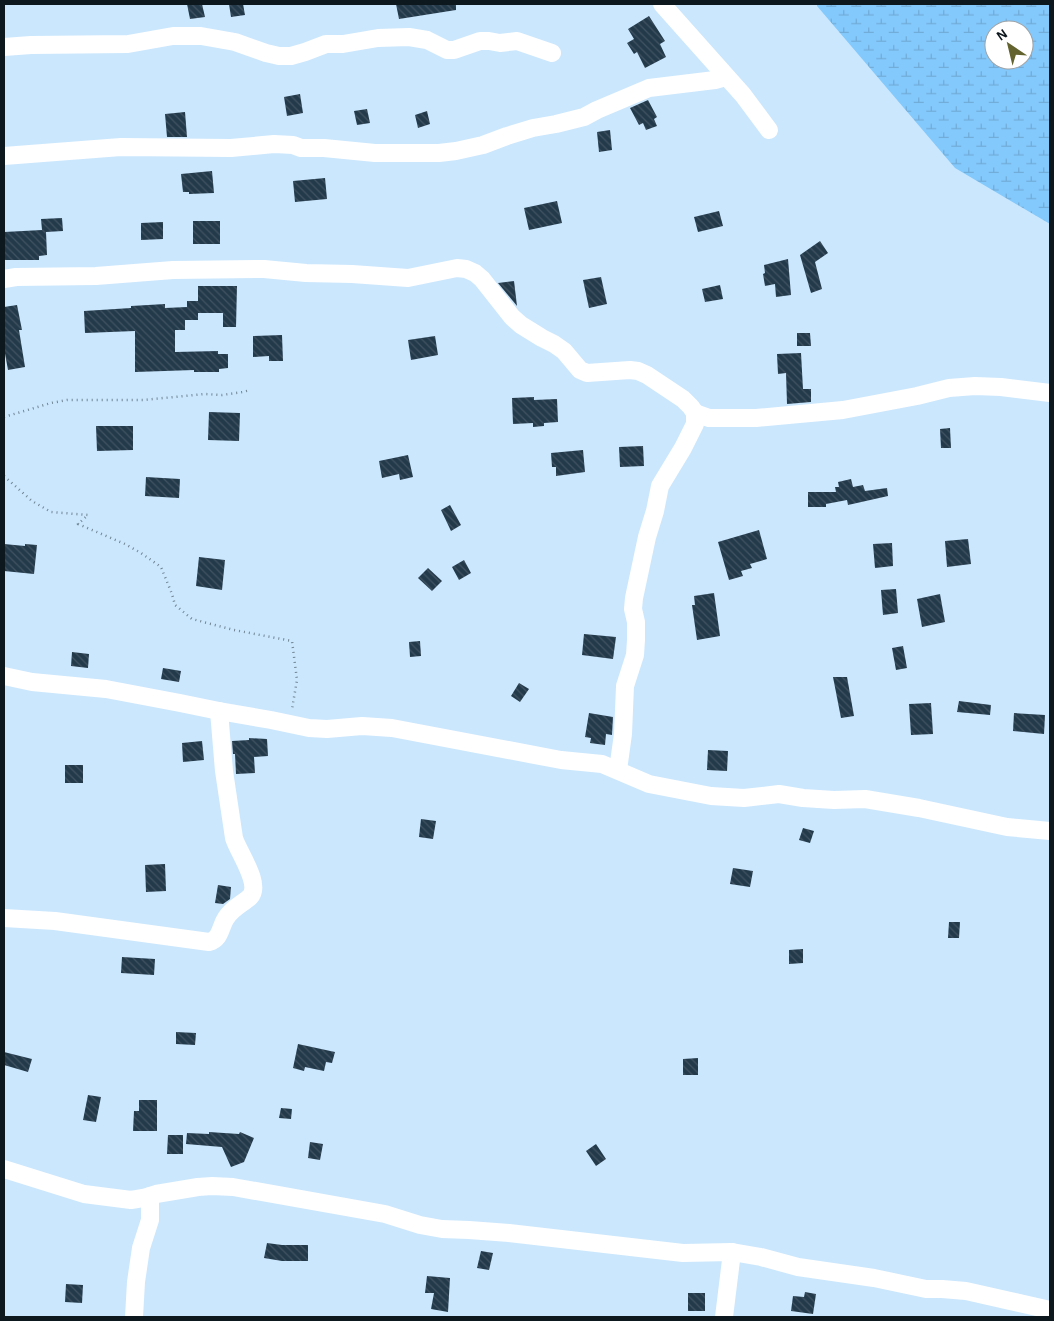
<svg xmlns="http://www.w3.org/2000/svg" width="1054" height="1321" viewBox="0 0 1054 1321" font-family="'Alegreya Sans',sans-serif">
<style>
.wetland{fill:url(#wetland-marsh);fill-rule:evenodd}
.building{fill:url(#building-back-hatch)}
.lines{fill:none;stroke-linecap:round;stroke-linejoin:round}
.path{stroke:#718594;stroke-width:2.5;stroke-dasharray:1 4;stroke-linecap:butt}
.minor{stroke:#fff;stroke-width:18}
</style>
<defs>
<pattern id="wetland-marsh" width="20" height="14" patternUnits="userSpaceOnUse" patternTransform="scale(1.25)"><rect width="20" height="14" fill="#84c9fc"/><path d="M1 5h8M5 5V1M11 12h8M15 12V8" fill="none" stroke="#71acd8"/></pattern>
<pattern id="building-back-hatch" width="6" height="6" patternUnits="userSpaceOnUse" patternTransform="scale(1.25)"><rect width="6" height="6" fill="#233a4b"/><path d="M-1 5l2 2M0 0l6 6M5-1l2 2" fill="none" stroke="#405362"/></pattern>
</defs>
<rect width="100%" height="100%" fill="#cbe7fd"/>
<!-- wetland -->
<path class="wetland" d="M 817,4 L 1050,4 L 1050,224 L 955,168 L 817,6 ZM 994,30 L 1024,30 L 1024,60 L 994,60 Z"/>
<!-- building -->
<g class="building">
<polygon points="187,4 202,4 205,17 190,19"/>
<polygon points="229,4 243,4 245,15 231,17"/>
<polygon points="396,4 456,4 456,10 399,19"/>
<polygon points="649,16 665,41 660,44 666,57 645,68 637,52 634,54 627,43 634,39 628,29"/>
<polygon points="300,94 303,113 287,116 284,97"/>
<polygon points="648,100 657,117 654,119 657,126 646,130 643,123 639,125 630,108"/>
<polygon points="367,109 370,123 357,125 354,111"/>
<polygon points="427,111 430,124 418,128 415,115"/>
<polygon points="185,112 187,137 167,137 165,114"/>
<polygon points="610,130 612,150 599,152 597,132"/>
<polygon points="212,171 214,193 189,194 189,192 183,192 181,174"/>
<polygon points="325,178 327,199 295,202 293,181"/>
<polygon points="557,201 562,223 529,230 524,208"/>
<polygon points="719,211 723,226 698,232 694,217"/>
<polygon points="62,218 63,231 46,232 47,255 39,256 39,260 4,260 4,232 42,230 41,219"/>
<rect x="193" y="221" width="27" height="23"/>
<polygon points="163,222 163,239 141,240 141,223"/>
<polygon points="820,241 828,253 815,262 822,289 811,293 800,255"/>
<polygon points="788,259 791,295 776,297 775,284 765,286 763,274 765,273 764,265"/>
<polygon points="601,277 607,304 589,308 583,280"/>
<polygon points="514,281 517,306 498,283"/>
<polygon points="720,285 723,299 705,302 702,289"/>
<polygon points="198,286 237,286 236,327 223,327 223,313 198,313 198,320 185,320 185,330 175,330 175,352 218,351 218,354 228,354 228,368 219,369 219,372 194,372 194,370 135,372 135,331 85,333 84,311 131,308 131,306 165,304 165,308 187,307 187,301 198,301"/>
<polygon points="17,305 22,330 19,330 25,367 8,370 4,348 4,307"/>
<polygon points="797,333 810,333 811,346 797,346"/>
<polygon points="282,335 283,361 269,361 269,356 253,357 253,336"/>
<polygon points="435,336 438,355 411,360 408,340"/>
<polygon points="801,353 803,389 811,389 811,402 787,404 786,373 778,374 777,354"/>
<polygon points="534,397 534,400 557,399 558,422 544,423 544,426 533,427 533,423 513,424 512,398"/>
<polygon points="209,412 240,413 239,441 208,440"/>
<polygon points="96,426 133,426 133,450 97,451"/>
<polygon points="950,428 951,448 941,448 940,429"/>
<polygon points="643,446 644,466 620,467 619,447"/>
<polygon points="583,450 585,472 556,476 556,467 552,467 551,453"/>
<polygon points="408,455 413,477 400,480 399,474 382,478 379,461"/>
<polygon points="146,477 180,479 179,498 145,496"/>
<polygon points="851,479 853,487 863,485 865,491 887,488 888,496 848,505 847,500 826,504 826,507 808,507 808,492 836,492 835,487 839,487 838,482"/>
<polygon points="450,505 461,525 451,531 441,510"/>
<polygon points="759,530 767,559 750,564 752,568 741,571 743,576 729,580 718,542"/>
<polygon points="968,539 971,564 947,567 945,541"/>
<polygon points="892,543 893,566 875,568 873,544"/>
<polygon points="4,544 25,546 25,544 37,545 34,574 4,571"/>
<polygon points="199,557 225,560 222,590 196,586"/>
<polygon points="464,560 471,573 459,580 452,567"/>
<polygon points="428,568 442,581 432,591 418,578"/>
<polygon points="896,589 898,613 883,615 881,590"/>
<polygon points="714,593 720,636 697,640 692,605 695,605 694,596"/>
<polygon points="940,594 945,622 922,627 917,599"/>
<polygon points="584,634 616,637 613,659 582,655"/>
<polygon points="420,641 421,656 410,657 409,642"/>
<polygon points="903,646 907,668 896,670 892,648"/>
<polygon points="72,652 89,654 88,668 71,666"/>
<polygon points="163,668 181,671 179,682 161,679"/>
<polygon points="833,677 847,677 854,716 841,718"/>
<polygon points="519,683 529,689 520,702 511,696"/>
<polygon points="959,701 991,705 990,715 957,712"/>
<polygon points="931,703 933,734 911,735 909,704"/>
<polygon points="589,713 613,717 612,735 606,734 605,745 590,743 591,738 585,737"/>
<polygon points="1014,713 1045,715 1044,734 1013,731"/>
<polygon points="249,738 267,739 268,756 254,757 255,773 236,774 235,754 233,754 232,741 249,740"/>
<polygon points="202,741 204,760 183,762 182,743"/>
<polygon points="708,750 728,751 727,771 707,770"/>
<rect x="65" y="765" width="18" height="18"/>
<polygon points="421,819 436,821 433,839 419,837"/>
<polygon points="803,828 814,831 810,843 799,840"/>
<polygon points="165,864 166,891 146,892 145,865"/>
<polygon points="733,868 753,871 750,887 730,884"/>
<polygon points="218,885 231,887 230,899 223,904 215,903"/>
<polygon points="949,922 960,922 959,938 948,938"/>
<polygon points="803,949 803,963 789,964 789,950"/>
<polygon points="122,957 155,959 154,975 121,973"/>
<polygon points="176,1032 196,1033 195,1045 176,1044"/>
<polygon points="298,1044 335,1052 332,1063 326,1062 324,1071 305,1067 304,1071 293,1068"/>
<polygon points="4,1052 32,1059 28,1072 4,1065"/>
<polygon points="698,1058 698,1075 683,1075 683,1059"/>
<polygon points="88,1095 101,1097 96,1122 83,1120"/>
<polygon points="139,1100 157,1100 157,1131 133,1131 134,1111 139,1111"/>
<polygon points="281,1108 292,1109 291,1119 279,1118"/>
<polygon points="209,1132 239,1134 240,1132 254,1138 244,1162 231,1167 222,1147 186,1144 187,1133 209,1134"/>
<polygon points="168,1135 183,1135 183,1154 167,1154"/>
<polygon points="310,1142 323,1144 320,1160 308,1158"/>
<polygon points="596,1144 606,1159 596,1166 586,1151"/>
<polygon points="267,1243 282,1245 308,1245 308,1261 282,1261 264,1258"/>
<polygon points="481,1251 493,1253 489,1270 477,1268"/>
<polygon points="427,1276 450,1278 448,1312 431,1309 434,1293 425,1293"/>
<polygon points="66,1284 83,1285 82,1303 65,1302"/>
<polygon points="805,1292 816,1294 813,1314 791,1311 793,1296 804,1297"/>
<rect x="688" y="1293" width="17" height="18"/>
</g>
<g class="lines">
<!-- path -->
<g class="path">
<polyline points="4,417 51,403 67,400 143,400 205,394 222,395 243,392 250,390"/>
<polyline points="4,476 32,501 51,512 88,515 78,524 125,544 141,553 161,567 172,594 175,605 192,619 234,630 292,641 297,680 292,709"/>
</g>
<!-- minor -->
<g class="minor">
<polyline points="662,4 743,95 769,130"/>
<polyline points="4,47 31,45 128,44 173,36 201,36 235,42 266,53 279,56 291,56 305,52 326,44 343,44 378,38 409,37 427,40 447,50 454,50 480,41 489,41 500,43 517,41 552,53"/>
<polyline points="4,156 121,147 231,148 274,144 293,145 301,148 324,148 375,153 439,153 456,151 483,145 507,136 533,128 556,124 584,117 597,110 649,88 715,80 726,77"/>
<polyline points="4,279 16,277 96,276 173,270 264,269 306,273 352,274 408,278 457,268 466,269 475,273 482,279 512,317 521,325 542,338 554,344 564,351 580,370 587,373 630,370 638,371 647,375 683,399 691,407 695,413 695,424 683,448 660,486 655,511 647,537 634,598 633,609 636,622 636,640 635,655 625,686 623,734 618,770"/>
<polyline points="695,413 709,418 756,418 843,410 917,396 949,388 975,386 1001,387 1050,393"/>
<polyline points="4,676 32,682 106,689 180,703 219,711 271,720 309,728 327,729 362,726 392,728 561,760 602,764 649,784 711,796 744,798 779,794 803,798 834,800 865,799 919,808 1007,827 1050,831"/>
<path d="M 4,918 L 55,921 L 209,942 C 221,939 220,927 226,918 C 232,908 242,904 250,897 C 262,884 238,852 234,838 L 224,771 L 219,711"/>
<polyline points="4,1169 84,1194 131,1200 143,1198 156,1194 198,1187 212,1186 233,1187 385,1214 420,1225 442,1229 469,1230 509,1233 683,1253 732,1252 761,1257 798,1267 874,1278 926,1289 942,1289 966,1291 1050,1310"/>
<polyline points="134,1317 136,1282 141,1248 150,1220 150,1196"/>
<polyline points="724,1317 732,1252"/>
</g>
</g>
<!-- border -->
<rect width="1054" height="1321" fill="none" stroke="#0d171e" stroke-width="10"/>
<!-- north arrow -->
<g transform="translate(1009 45) rotate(325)"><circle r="24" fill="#ffffff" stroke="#9ea2a5"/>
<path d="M0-4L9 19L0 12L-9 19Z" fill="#63632f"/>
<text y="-8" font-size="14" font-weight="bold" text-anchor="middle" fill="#0d171e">N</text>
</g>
</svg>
